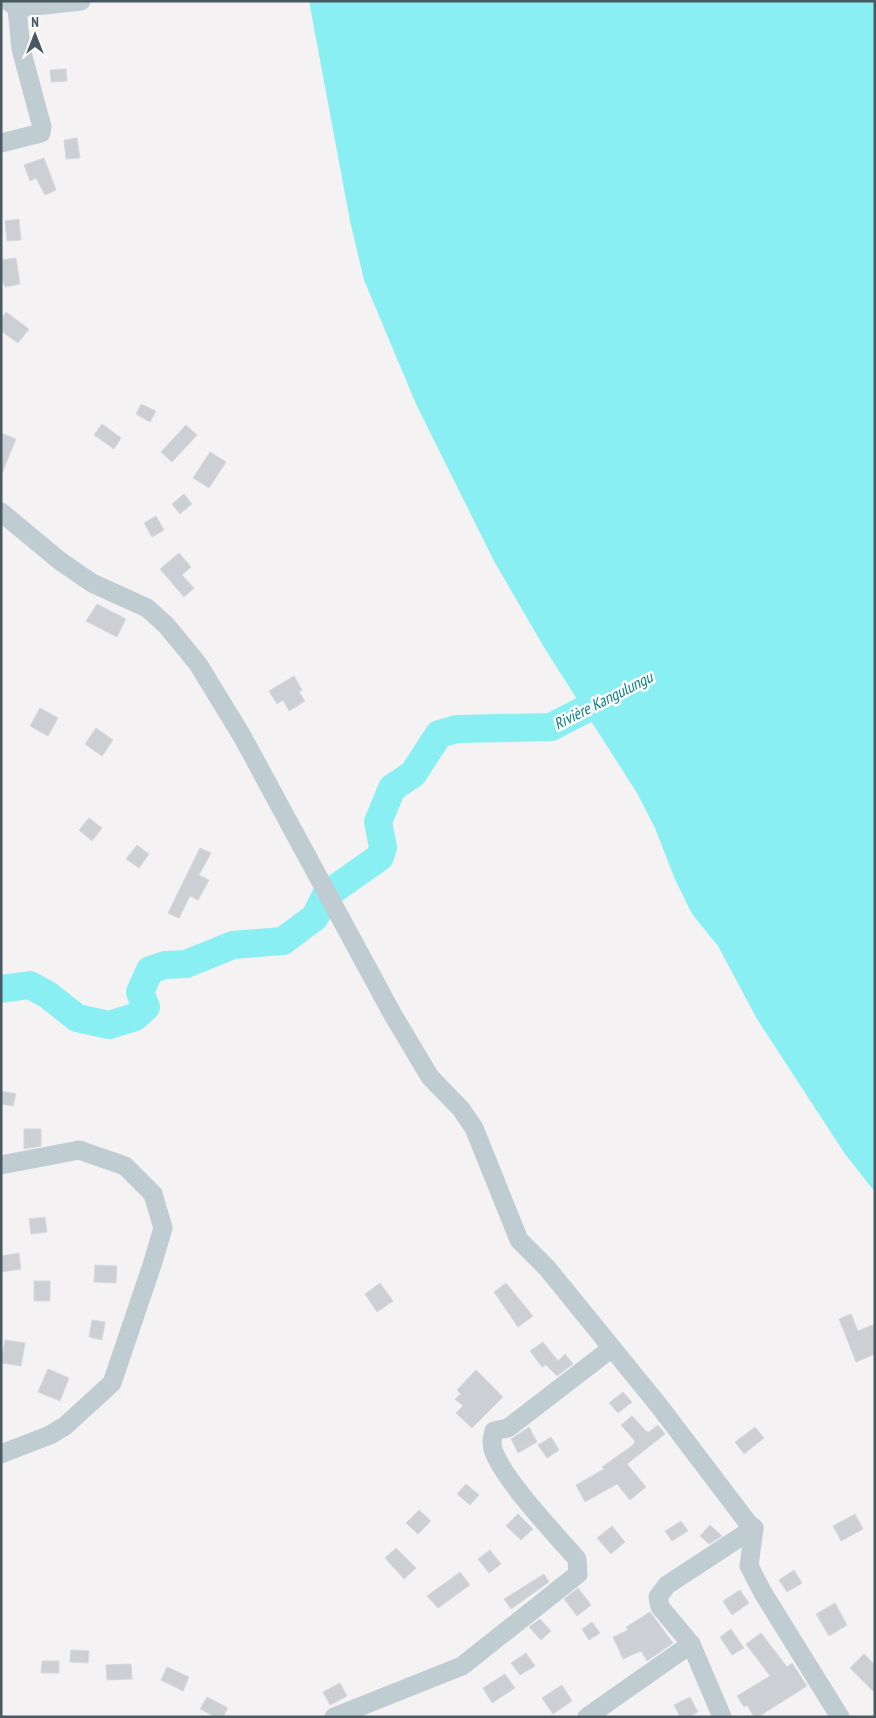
<svg xmlns="http://www.w3.org/2000/svg" width="876" height="1718" viewBox="0 0 876 1718" font-family="'PT Sans Narrow',sans-serif">
<style>
.water{fill:#89eff3}
.lines{fill:none;stroke-linecap:round;stroke-linejoin:round}
.river{stroke:#89eff3;stroke-width:28}
.building{fill:#ccd0d4;stroke:#d6d9de}
.minor{stroke:#bfccd2;stroke-width:19}
.labels{text-anchor:middle;dominant-baseline:central;stroke-width:5;stroke-linejoin:round;paint-order:stroke}
.water-label{font-size:16px;font-style:italic;fill:#068288;stroke:#fff}
</style>
<rect width="100%" height="100%" fill="#f4f2f2"/>
<!-- water -->
<polygon class="water" points="309,1 875,1 875,1192 845,1154 757,1019 718,946 692,914 674,877 655,828 637,793 545,649 494,561 416,404 364,280 350,221"/>
<g class="lines">
<!-- river -->
<polyline class="river" points="1,989 30,985 48,995 77,1018 109,1025 135,1017 146,1007 140,992 150,970 165,965 186,964 233,945 283,941 315,917 326,895 380,857 383,847 378,822 392,788 413,774 439,734 457,729 551,727 617,693"/>
</g>
<!-- building -->
<g class="building">
<polygon points="66,69 67,81 51,82 50,70"/>
<polygon points="77,138 80,158 66,159 64,140"/>
<polygon points="44,158 56,190 45,195 36,178 30,181 24,165"/>
<polygon points="19,219 21,240 7,241 5,221"/>
<polygon points="16,258 20,284 5,287 1,277 1,260"/>
<polygon points="6,312 29,329 18,343 1,331 1,319"/>
<polygon points="141,404 156,411 150,422 136,414"/>
<polygon points="102,424 121,438 114,449 94,435"/>
<polygon points="186,425 197,435 172,462 161,452"/>
<polygon points="1,433 16,439 2,473 1,473"/>
<polygon points="210,452 226,462 209,488 193,478"/>
<polygon points="184,494 192,504 180,514 172,504"/>
<polygon points="156,516 164,530 152,537 144,523"/>
<polygon points="179,553 191,567 182,575 194,588 184,597 160,569"/>
<polygon points="97,604 126,619 117,637 86,621"/>
<polygon points="294,676 302,690 299,692 305,701 289,711 283,700 277,704 269,691"/>
<polygon points="40,708 58,718 48,736 30,726"/>
<polygon points="96,728 113,740 102,756 85,744"/>
<polygon points="89,818 102,828 92,841 79,830"/>
<polygon points="137,845 149,854 139,868 126,859"/>
<polygon points="200,848 211,853 199,875 209,880 198,900 190,896 179,918 168,913"/>
<polygon points="1,1091 16,1094 13,1106 1,1104"/>
<polygon points="24,1129 41,1129 41,1146 24,1149"/>
<polygon points="45,1217 47,1232 31,1234 29,1219"/>
<polygon points="19,1253 21,1269 1,1272 1,1256"/>
<polygon points="95,1265 117,1266 116,1283 94,1282"/>
<rect x="34" y="1281" width="16" height="20"/>
<polygon points="380,1283 393,1301 377,1312 365,1294"/>
<polygon points="506,1283 533,1316 518,1327 494,1292"/>
<polygon points="851,1314 858,1331 875,1324 875,1354 856,1362 839,1319"/>
<polygon points="92,1320 105,1322 102,1340 89,1337"/>
<polygon points="5,1340 25,1343 21,1366 1,1363"/>
<polygon points="543,1342 558,1361 565,1354 573,1364 557,1376 546,1365 542,1367 530,1351"/>
<polygon points="48,1369 69,1378 60,1401 38,1392"/>
<polygon points="476,1370 503,1397 472,1428 456,1413 463,1406 455,1399 461,1394 457,1390"/>
<polygon points="623,1392 632,1402 618,1413 609,1403"/>
<polygon points="632,1416 647,1432 649,1432 658,1425 665,1434 627,1464 646,1487 630,1500 617,1484 585,1502 576,1485 604,1469 602,1467 633,1445 635,1441 621,1425"/>
<polygon points="529,1427 537,1442 518,1453 511,1439"/>
<polygon points="755,1427 764,1438 744,1454 735,1442"/>
<polygon points="551,1437 559,1450 547,1458 538,1445"/>
<polygon points="466,1484 479,1495 470,1505 457,1494"/>
<polygon points="419,1510 431,1521 418,1534 406,1523"/>
<polygon points="518,1514 533,1529 521,1540 506,1526"/>
<polygon points="855,1514 863,1529 841,1541 833,1526"/>
<polygon points="681,1521 688,1531 672,1541 665,1531"/>
<polygon points="710,1525 722,1536 709,1544 700,1536"/>
<polygon points="612,1526 625,1542 611,1554 597,1538"/>
<polygon points="396,1548 416,1568 404,1579 385,1558"/>
<polygon points="490,1550 501,1564 489,1573 478,1559"/>
<polygon points="794,1570 802,1583 787,1592 779,1580"/>
<polygon points="460,1572 470,1585 438,1608 427,1596"/>
<polygon points="544,1574 549,1582 511,1609 504,1599"/>
<polygon points="578,1588 591,1605 577,1616 564,1599"/>
<polygon points="740,1590 749,1603 732,1615 723,1601"/>
<polygon points="835,1603 847,1625 829,1636 816,1614"/>
<polygon points="650,1612 673,1643 647,1661 641,1651 623,1659 613,1637 628,1630 626,1627"/>
<polygon points="540,1619 551,1631 541,1640 529,1627"/>
<polygon points="592,1622 600,1633 589,1640 582,1629"/>
<polygon points="731,1629 744,1648 732,1655 720,1637"/>
<polygon points="761,1633 787,1667 792,1663 807,1686 758,1717 754,1717 747,1705 744,1707 737,1696 770,1676 746,1644"/>
<polygon points="71,1650 89,1651 88,1663 70,1662"/>
<polygon points="526,1653 535,1666 520,1675 511,1663"/>
<polygon points="864,1654 875,1665 875,1693 850,1668"/>
<polygon points="42,1661 59,1661 59,1673 41,1673"/>
<polygon points="131,1664 132,1679 107,1680 106,1665"/>
<polygon points="167,1667 189,1677 183,1691 161,1680"/>
<polygon points="505,1674 515,1688 492,1703 483,1688"/>
<polygon points="340,1683 347,1696 330,1705 323,1692"/>
<polygon points="562,1685 572,1701 553,1714 542,1698"/>
<polygon points="207,1697 228,1708 223,1717 215,1717 200,1709"/>
<polygon points="690,1697 698,1712 689,1717 680,1717 674,1705"/>
</g>
<g class="lines">
<!-- minor -->
<g class="minor">
<polyline points="17,8 81,1"/>
<polyline points="1,143 41,133 42,127 21,49 17,8 8,1"/>
<polyline points="1,512 60,561 92,583 147,608 166,625 198,664 242,736 393,1015 430,1077 461,1109 474,1128 519,1240 547,1268 660,1407 748,1523 754,1528 749,1566 763,1593 840,1717"/>
<polyline points="1,1165 79,1150 125,1166 153,1194 163,1228 152,1265 112,1383 65,1426 50,1435 1,1454"/>
<path d="M 334,1717 L 462,1666 L 578,1574 L 577,1559 C 556,1535 501,1477 493,1449 C 491,1442 492,1437 494,1431 L 508,1428 L 612,1348"/>
<polyline points="587,1717 691,1644"/>
<polyline points="722,1717 691,1644 660,1607 658,1597 667,1585 754,1528"/>
</g>
</g>
<g class="labels">
<!-- water labels -->
<g class="water-label">
<text transform="translate(603 700) rotate(-27)">Rivière Kangulungu</text>
</g>
</g>
<!-- border -->
<rect width="876" height="1718" fill="none" stroke="#485961" stroke-width="5"/>
<!-- north arrow -->
<g transform="translate(35 35)" stroke="#ffffff" stroke-width="4" paint-order="stroke">
<path d="M0-4L9 19L0 12L-9 19Z" fill="#485961"/>
<text y="-8" font-size="14" font-weight="bold" text-anchor="middle" fill="#485961">N</text>
</g>
</svg>
